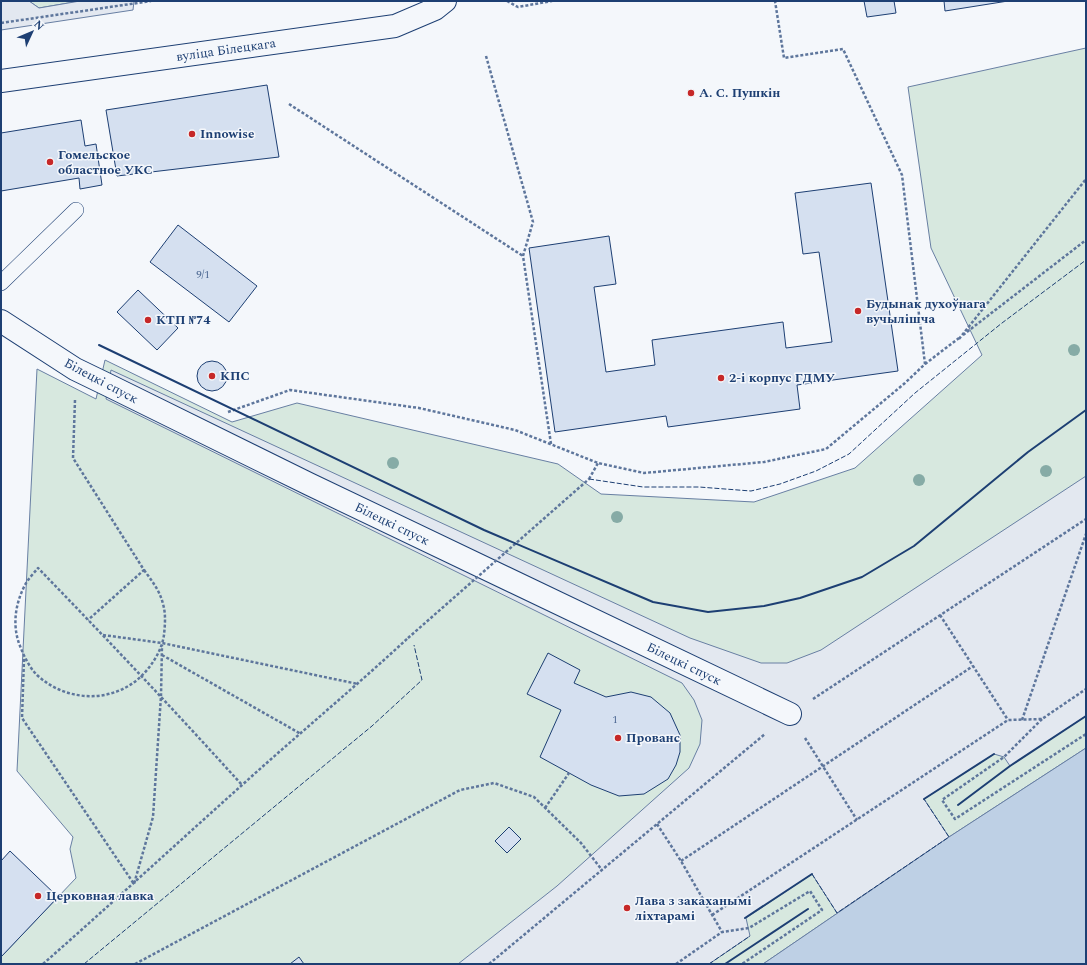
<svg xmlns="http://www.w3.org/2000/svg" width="1087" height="965" viewBox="0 0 1087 965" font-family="Spectral,serif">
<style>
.green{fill:#d7e8df;stroke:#687fa3}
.parking{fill:#e3e8f0;stroke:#687fa3}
.water{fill:#bed0e5;stroke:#687fa3}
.building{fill:#d5e0f0;stroke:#1d3f73}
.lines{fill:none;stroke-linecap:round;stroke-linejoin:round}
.lane-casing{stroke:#1d3f73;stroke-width:16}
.street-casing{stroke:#1d3f73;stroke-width:24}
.secondary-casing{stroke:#1d3f73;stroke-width:24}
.path{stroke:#5e769c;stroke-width:2.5;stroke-dasharray:3 2;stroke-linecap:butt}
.lane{stroke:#f4f7fb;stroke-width:15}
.street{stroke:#f4f7fb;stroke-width:22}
.secondary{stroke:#f4f7fb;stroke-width:22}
.path-bridge{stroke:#5e769c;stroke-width:2.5;stroke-dasharray:3 2;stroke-linecap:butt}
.fence{stroke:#1d3f73;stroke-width:1;stroke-dasharray:5 2;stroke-linecap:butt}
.wall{stroke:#1d3f73;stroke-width:2}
.tree{fill:#86aba6}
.poi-dot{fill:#c62828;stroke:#f4f7fb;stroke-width:1.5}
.labels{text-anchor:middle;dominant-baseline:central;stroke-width:3;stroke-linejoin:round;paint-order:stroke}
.number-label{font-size:11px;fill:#4b6792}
.street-label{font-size:13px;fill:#1d3f73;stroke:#f4f7fb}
.poi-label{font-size:13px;font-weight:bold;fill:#1d3f73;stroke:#f4f7fb;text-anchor:start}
</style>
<rect width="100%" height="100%" fill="#f4f7fb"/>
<!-- green -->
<g class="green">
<polygon points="29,1 80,1 39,8"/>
<polygon points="1086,48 1086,748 949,837 763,964 1,964 1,957 76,878 70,849 73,837 17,771 37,369 96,399 105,360 232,422 297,403 558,464 601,494 754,502 855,468 982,355 931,248 908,87"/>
</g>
<!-- parking -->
<g class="parking">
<polygon points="1,1 29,1 39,8 80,1 134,1 133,10 1,30"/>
<polygon points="111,370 690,638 761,663 787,663 821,650 1086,476 1086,716 1010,766 1004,757 994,754 924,799 949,837 837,913 812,874 746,918 750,936 709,964 458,964 557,886 689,768 700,744 702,720 694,700 682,683 106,399"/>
</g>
<!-- water -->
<polygon class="water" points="1086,748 1086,964 763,964 949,837"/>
<!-- building -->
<g class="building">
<polygon points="864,1 894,1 896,13 867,17"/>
<polygon points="944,1 1008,1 945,11"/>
<polygon points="267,85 279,157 117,176 106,110"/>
<polygon points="81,120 85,146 96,144 102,185 80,189 79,178 1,191 1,133"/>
<polygon points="871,183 898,371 797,385 800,409 668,427 666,416 555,432 529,248 609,236 616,284 594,287 606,372 655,365 652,340 783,322 786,348 832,342 819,252 803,254 795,193"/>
<polygon points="178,225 257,286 229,322 150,262"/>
<polygon points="138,290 178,328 157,350 117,312"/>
<circle cx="212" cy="376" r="15"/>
<polygon points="548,653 580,670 574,683 606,697 631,692 651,697 670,713 680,735 680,752 676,765 668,779 644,794 619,796 591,785 540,757 561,710 527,694"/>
<polygon points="509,827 521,839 507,853 495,841"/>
<polygon points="10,851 58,897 1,957 1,861"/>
<polygon points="299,957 304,964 290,964"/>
</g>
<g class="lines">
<defs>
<polyline id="lane" points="1,283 76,210"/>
<polyline id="street" points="1,321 75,369 108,385 309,484 790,714"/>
<polyline id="secondary" points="1,81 395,26 435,9 445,1"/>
</defs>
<!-- lane casing -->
<use href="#lane" class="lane-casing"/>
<!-- street casing -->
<use href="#street" class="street-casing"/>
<!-- secondary casing -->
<use href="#secondary" class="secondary-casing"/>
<!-- path -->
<g class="path">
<polyline points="507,1 518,7 552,1"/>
<polyline points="1,23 151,1"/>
<polyline points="486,56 533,222 523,256 551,444"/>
<polyline points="289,104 523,256"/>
<polyline points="963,335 1086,240"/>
<polyline points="959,339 1086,179"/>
<polyline points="925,364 959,338"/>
<polyline points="75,400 73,458 144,570 88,620"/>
<polyline points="228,412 290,390 419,408 515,430 598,463 644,473 764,462 826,449 905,383 925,364 902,175 843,49 784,58 775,1"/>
<polyline points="589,479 598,463"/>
<path d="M 144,570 C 152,581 160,591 163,604 C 166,614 165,625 164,635 C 162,648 156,659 147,670 C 119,704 68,704 37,675 C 29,667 24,656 20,646 C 12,626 15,604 25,585 C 28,579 34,573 38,568 C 107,639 175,711 242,785"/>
<polyline points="940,615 1008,720"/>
<polyline points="103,635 162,643 358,684"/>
<polyline points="162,655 301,734"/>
<polyline points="24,659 22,718 134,884 153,817 161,696 162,645"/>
<polyline points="813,699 1086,519"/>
<polyline points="1042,719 1004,757 942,800 955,819 1086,734"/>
<polyline points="1022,720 1086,534"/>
<polyline points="805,738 857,820"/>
<polyline points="545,808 569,773"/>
<polyline points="657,824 681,861 722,932 749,928 810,891 822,910 742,964"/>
<polyline points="681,861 973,666"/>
<polyline points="712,915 1008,720 1042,719 1086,689"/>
<path d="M 43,964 C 110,905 175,845 241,786 C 296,736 353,689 408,638"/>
<polyline points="135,964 460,790 494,783 534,797 581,843 602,870"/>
<polyline points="489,964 765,734"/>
<polyline points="676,964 722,932"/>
</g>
<!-- lane -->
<use href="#lane" class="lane"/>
<!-- street -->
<use href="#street" class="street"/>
<!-- secondary -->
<use href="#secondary" class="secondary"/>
<!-- path-bridge -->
<polyline class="path-bridge" points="408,638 589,479"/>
<!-- fence -->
<g class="fence">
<polyline points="589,479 643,487 699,487 751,491 780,484 816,471 849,454 915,393 1002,323 1086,260"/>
<polyline points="812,874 837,913 949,837 924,799"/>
<polyline points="84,964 372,726 422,680 414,645"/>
<polyline points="709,964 750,936"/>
</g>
<!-- wall -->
<g class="wall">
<polyline points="99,345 484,530 653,602 708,612 764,606 800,598 862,577 914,546 1028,452 1086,410"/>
<polyline points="924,799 994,754"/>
<polyline points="958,805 1010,766 1086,716"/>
<polyline points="745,918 812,874"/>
<polyline points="725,964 808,909"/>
</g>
</g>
<!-- trees -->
<g class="tree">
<circle cx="1074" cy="350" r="6"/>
<circle cx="393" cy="463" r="6"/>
<circle cx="1046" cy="471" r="6"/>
<circle cx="919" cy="480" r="6"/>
<circle cx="617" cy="517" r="6"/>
</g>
<!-- markers -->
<g class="poi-dot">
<circle cx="691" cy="93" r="4"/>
<circle cx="192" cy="134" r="4"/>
<circle cx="50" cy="162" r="4"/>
<circle cx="858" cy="311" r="4"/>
<circle cx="148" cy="320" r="4"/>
<circle cx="212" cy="376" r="4"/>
<circle cx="721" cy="378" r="4"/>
<circle cx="618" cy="738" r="4"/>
<circle cx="38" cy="896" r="4"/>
<circle cx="627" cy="908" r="4"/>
</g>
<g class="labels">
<!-- number labels -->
<g class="number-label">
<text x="203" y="274">9/1</text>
<text x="615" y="719">1</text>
</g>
<!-- street labels -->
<g class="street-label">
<text transform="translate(226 50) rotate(-8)">вуліца Білецкага</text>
<text transform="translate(101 381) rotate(28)">Білецкі спуск</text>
<text transform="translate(392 524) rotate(26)">Білецкі спуск</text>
<text transform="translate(684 664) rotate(26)">Білецкі спуск</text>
</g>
<!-- poi labels -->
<g class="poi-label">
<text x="699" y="93">А. С. Пушкін</text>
<text x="200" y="134">Innowise</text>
<text x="58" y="155">Гомельское<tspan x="58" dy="15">областное УКС</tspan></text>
<text x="866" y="304">Будынак духоўнага<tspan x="866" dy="15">вучылішча</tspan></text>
<text x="156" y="320">КТП №74</text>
<text x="220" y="376">КПС</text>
<text x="729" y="378">2-і корпус ГДМУ</text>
<text x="626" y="738">Прованс</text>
<text x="46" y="896">Церковная лавка</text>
<text x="635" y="901">Лава з закаханымі<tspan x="635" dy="15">ліхтарамі</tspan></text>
</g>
</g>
<!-- border -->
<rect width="1087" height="965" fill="none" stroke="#1d3f73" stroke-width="4"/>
<!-- north arrow -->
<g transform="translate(32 32) rotate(46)" stroke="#f4f7fb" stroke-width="3" paint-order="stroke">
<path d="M0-3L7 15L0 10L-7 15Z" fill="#1d3f73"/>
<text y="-6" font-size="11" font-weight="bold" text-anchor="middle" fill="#1d3f73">N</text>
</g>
</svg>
